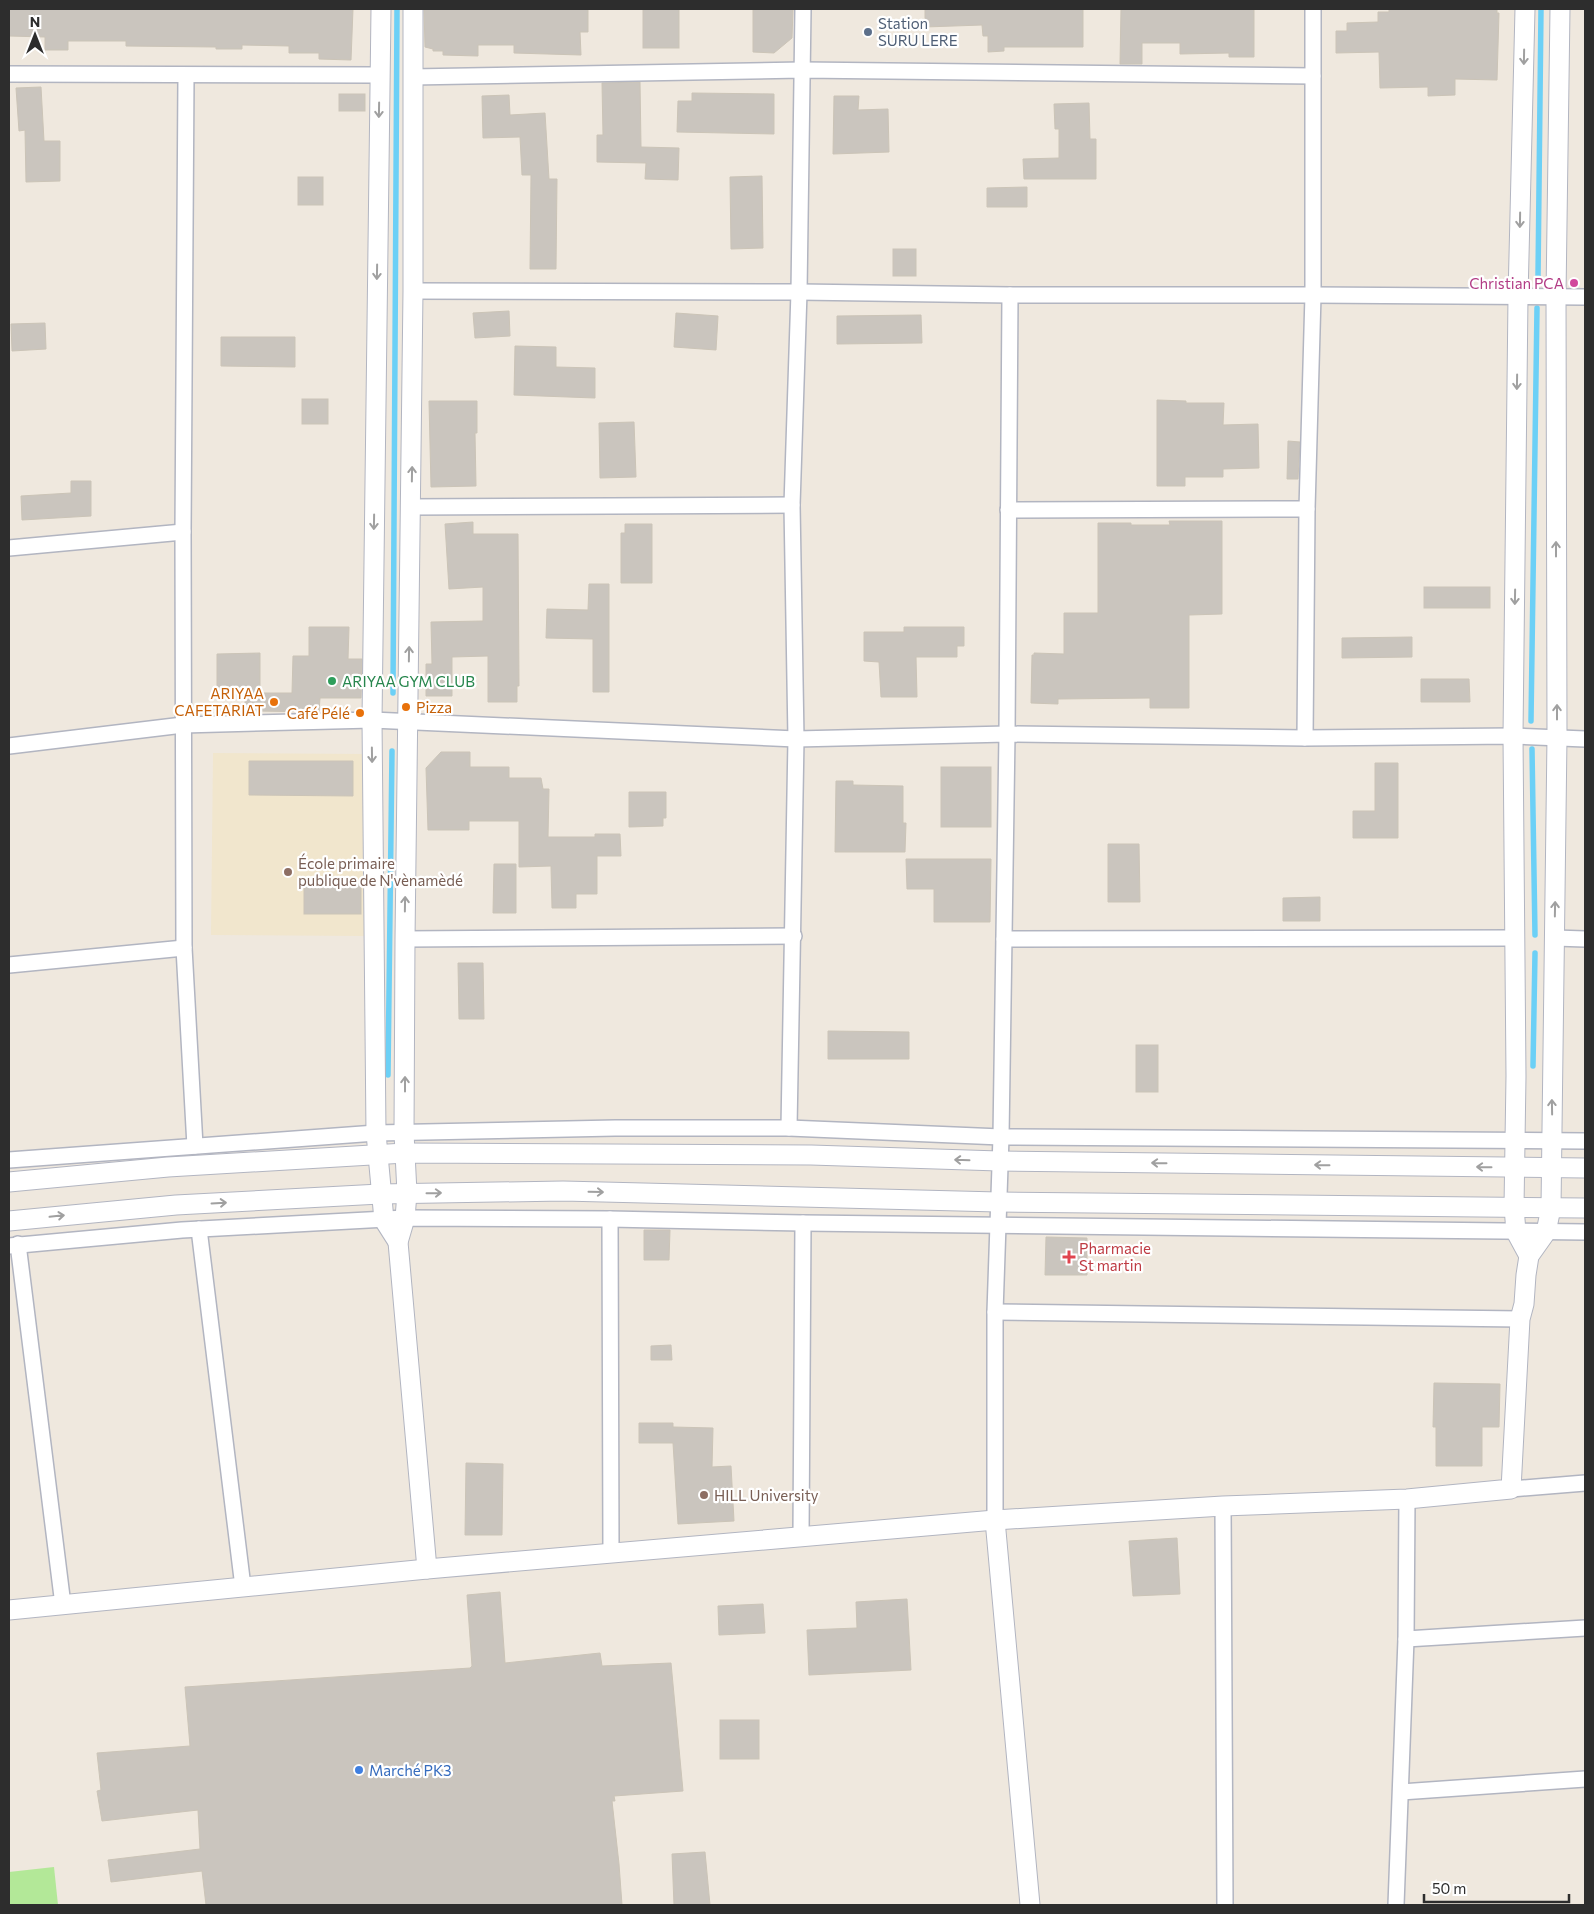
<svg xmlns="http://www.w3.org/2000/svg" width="1594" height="1914" viewBox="0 0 1594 1914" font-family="Commissioner,sans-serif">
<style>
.education{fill:#f1e6cd}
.green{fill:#b3e898}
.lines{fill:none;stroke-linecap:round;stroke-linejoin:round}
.stream{stroke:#6cd0f6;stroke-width:5.5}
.building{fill:#cac5be;stroke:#cbc4b7}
.minor-casing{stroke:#b2b5c1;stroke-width:18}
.tertiary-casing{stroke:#b2b5c1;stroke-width:21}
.minor{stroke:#fff;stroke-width:15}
.tertiary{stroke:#fff;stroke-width:19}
.oneway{stroke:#a0a0a0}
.service-dot{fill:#5c6f8a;stroke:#fff;stroke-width:2}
.hotel-dot{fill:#d1479c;stroke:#fff;stroke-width:2}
.leisure-dot{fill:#2e9e5b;stroke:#fff;stroke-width:2}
.food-dot{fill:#e8710a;stroke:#fff;stroke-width:2}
.education-dot{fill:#8d6e63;stroke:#fff;stroke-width:2}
.health-dot{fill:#e0444e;stroke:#fff;stroke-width:2}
.shop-dot{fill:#3f7fe0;stroke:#fff;stroke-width:2}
.labels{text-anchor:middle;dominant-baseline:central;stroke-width:4.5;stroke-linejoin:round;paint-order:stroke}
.service-label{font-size:15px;fill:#4e5e75;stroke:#fff;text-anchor:start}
.hotel-label{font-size:15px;fill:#b23c85;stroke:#fff;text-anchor:end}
.leisure-label{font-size:15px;fill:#27864d;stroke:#fff;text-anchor:start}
.food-label{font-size:15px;fill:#c56008;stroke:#fff;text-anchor:end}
.education-label{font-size:15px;fill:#785e54;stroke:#fff;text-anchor:start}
.health-label{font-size:15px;fill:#be3a42;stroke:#fff;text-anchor:start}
.shop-label{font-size:15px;fill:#366cbe;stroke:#fff;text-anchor:start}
</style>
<rect width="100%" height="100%" fill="#efe8de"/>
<!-- education -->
<polygon class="education" points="213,753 365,754 364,936 211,935"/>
<!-- green -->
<polygon class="green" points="54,1867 58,1905 9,1905 9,1872"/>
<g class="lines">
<!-- stream -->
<g class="stream">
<polyline points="1538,277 1541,9"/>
<polyline points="393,693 397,9"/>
<polyline points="1531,721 1537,308"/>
<polyline points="1532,749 1535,935"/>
<polyline points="1533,1066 1535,953"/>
<polyline points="388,1075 392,751"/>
</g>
</g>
<!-- building -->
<g class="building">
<polygon points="9,9 353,9 351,60 319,59 319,53 289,53 289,46 242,45 242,49 216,49 216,47 126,46 126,41 68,41 68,50 45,50 45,37 9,36"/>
<polygon points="424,9 588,9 588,32 580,32 581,55 514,53 514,45 478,45 478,56 443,55 443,51 433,51 433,49 425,47"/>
<rect x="643" y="9" width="36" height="39"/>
<polygon points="753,9 793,9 792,38 774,53 753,52"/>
<polygon points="925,9 1083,9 1083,47 1004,47 1004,51 988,52 988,36 983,36 982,25 925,27"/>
<polygon points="1121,9 1254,9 1254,57 1229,57 1229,53 1180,54 1180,43 1142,43 1142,64 1120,64"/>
<polygon points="1389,9 1497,9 1497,13 1499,13 1497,80 1455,79 1455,95 1428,96 1428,87 1380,88 1379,52 1336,53 1336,31 1347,31 1347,23 1378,22 1378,12 1389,12"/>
<polygon points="640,82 641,147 679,148 678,180 645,179 646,163 597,162 597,135 603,135 602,83"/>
<polygon points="41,87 44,141 60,141 60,181 26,182 25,130 19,131 16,88"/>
<polygon points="692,93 774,94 774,134 677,132 678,101 692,101"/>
<rect x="339" y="94" width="26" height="17"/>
<polygon points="509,95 510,115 545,113 549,179 557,179 556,269 530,269 531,175 522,175 520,137 483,138 482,96"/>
<polygon points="834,96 859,96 858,110 888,109 889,152 833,154"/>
<polygon points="1089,103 1090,139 1096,139 1096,179 1024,179 1023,159 1059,158 1059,129 1055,129 1054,104"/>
<polygon points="762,176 763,248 731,249 730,177"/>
<rect x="298" y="177" width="25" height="28"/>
<polygon points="1027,187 1027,207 987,207 987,188"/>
<rect x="893" y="249" width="23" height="27"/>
<polygon points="509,311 510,336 475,338 473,313"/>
<polygon points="676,313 718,316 716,350 674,347"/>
<polygon points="921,315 922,343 837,344 837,316"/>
<polygon points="45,323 46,349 12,351 11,324"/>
<polygon points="221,337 295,337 295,367 221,366"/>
<polygon points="515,346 556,347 556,367 595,368 595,398 514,395"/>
<rect x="302" y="399" width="26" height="25"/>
<polygon points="1157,400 1186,401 1186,403 1224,403 1223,425 1258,424 1259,468 1223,469 1223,477 1185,477 1185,486 1157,486"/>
<polygon points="429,401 477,401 477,433 475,433 476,486 431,487"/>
<polygon points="634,422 636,477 600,478 599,423"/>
<polygon points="1288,441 1300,442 1298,479 1287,479"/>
<polygon points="71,481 91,481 91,516 22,520 21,496 71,493"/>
<polygon points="1169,521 1222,521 1222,614 1189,615 1189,708 1150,708 1150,698 1058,699 1058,704 1031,703 1032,655 1034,655 1034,653 1064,654 1064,613 1098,613 1098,523 1131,523 1131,525 1170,525"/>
<polygon points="473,522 473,534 518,534 519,686 517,686 517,702 488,702 488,656 452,657 452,696 426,696 426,664 432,664 431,622 483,621 483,587 449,589 445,524"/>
<polygon points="625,524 652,524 652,583 621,583 621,533 625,533"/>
<polygon points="589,584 609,584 609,692 593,692 593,639 546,638 547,609 588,610"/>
<rect x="1424" y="587" width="66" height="21"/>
<polygon points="309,627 349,627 348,659 362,659 361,698 320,698 319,712 256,711 256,705 245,704 245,687 217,687 217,654 260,653 260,693 292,693 293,656 309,656"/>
<polygon points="904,627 964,627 964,646 957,646 957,657 916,657 917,697 881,697 879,662 864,661 864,632 904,632"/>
<polygon points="1412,637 1412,657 1342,658 1342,638"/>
<polygon points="1421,679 1469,679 1470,702 1421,702"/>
<polygon points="441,752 470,752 470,767 509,767 509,778 541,778 543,789 549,789 548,837 595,837 595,834 620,834 621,856 597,856 597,894 576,894 576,908 552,908 551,866 519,867 519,821 469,821 469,830 428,830 426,768"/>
<polygon points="249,761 353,761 353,796 249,795"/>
<polygon points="1375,763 1398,763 1398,838 1353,838 1353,811 1375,811"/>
<rect x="941" y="767" width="50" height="60"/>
<polygon points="836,781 853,781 853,785 903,786 903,823 906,823 905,852 835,852"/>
<polygon points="629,792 666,792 666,818 663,818 663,826 629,827"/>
<polygon points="1108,844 1139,844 1140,902 1108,902"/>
<polygon points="906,859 991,859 990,922 934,922 934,889 907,889"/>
<polygon points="494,864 516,864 516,913 493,913"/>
<rect x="304" y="884" width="57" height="30"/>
<polygon points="1320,897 1320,921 1283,921 1283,898"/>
<polygon points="458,963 483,963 484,1019 459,1019"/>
<polygon points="828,1031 909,1032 909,1059 828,1059"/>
<rect x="1136" y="1045" width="22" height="47"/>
<polygon points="644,1230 670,1230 669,1260 644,1260"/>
<polygon points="1046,1237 1087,1238 1087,1275 1045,1275"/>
<polygon points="671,1345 672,1360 651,1360 651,1346"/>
<polygon points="1434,1383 1500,1384 1499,1427 1482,1427 1482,1466 1436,1466 1436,1427 1433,1427"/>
<polygon points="639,1423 673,1423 673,1427 713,1428 712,1467 731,1466 734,1521 678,1524 673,1443 639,1443"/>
<polygon points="466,1463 503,1464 502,1535 465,1535"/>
<polygon points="1177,1538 1180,1594 1133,1596 1129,1541"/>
<polygon points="500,1592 505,1663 600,1653 602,1666 671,1663 683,1791 614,1796 615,1801 612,1801 619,1864 622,1905 206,1905 202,1871 111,1882 108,1860 200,1849 198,1810 102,1821 97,1791 101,1790 97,1753 190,1746 185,1687 470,1668 472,1666 467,1595"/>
<polygon points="907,1599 911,1670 809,1675 807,1630 857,1628 856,1602"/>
<polygon points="763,1604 765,1633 719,1635 718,1606"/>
<rect x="720" y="1720" width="39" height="39"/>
<polygon points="705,1852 710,1905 674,1905 672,1854"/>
</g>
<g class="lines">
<defs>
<g id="minor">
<polyline points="9,74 380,75"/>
<polyline points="186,76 183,532 184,948 195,1146"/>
<polyline points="412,77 802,70 1313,76"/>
<polyline points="413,291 799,292 1010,295 1313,295 1585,297"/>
<polyline points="411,507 792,505"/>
<polyline points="1008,510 1307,509"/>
<polyline points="9,548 183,532"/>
<polyline points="1305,738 1307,509 1313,295 1313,9"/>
<polyline points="9,746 183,725 372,720 796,739 1007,734 1305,738 1513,736 1585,739"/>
<polyline points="1555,938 1585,939"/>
<polyline points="405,939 794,936"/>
<polyline points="1004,939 1514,938"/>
<polyline points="9,965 184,948"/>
<polyline points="789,1128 796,739 792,505 799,292 803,9"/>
<polyline points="9,1160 376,1133 615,1128 789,1128 1001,1137 1585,1141"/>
<polyline points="610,1219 611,1553"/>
<polyline points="199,1229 243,1587"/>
<polyline points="18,1244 63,1605"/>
<polyline points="9,1246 182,1230 405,1218 610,1219 803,1223 1585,1232"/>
<polyline points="995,1312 1520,1319"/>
<polyline points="1511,1489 1585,1483"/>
<polyline points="1223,1506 1225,1905"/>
<polyline points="995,1520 995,1312 1001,1137 1007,734 1010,295"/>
<polyline points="801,1537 803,1223"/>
<polyline points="1406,1639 1585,1628"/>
<polyline points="1401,1792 1585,1779"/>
<polyline points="1396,1905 1406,1639 1407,1499"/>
</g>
<g id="tertiary">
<polyline points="381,9 372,720 376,1133 384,1220 398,1242"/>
<polyline points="413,9 413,291 405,939 404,1133 407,1193 405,1218 398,1242 427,1569"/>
<polyline points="1525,9 1518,297 1513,736 1516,1076 1514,1207 1516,1232 1529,1256"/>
<polyline points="9,1182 168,1167 405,1153 811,1155 999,1161 1585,1168"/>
<polyline points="9,1221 176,1205 380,1194 563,1191 998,1202 1585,1208"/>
<polyline points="995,1520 1030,1905"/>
<polyline points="9,1610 427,1569 995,1520 1223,1506 1407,1499 1511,1489 1520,1319 1524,1304 1526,1275 1529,1256 1546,1232 1551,1208 1557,737 1556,296 1560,9"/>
</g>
</defs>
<!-- minor casing -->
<use href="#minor" class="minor-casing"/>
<!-- tertiary casing -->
<use href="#tertiary" class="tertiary-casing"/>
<!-- minor -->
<use href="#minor" class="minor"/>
<!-- tertiary -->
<use href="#tertiary" class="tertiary"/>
</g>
<!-- one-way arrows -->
<defs><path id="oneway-shaft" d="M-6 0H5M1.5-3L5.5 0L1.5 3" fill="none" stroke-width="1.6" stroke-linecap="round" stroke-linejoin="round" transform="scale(1.25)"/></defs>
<g class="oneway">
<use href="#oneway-shaft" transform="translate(1524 57) rotate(91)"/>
<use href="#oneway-shaft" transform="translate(379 110) rotate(91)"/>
<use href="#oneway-shaft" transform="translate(1520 220) rotate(91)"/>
<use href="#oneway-shaft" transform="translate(377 272) rotate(91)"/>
<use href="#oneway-shaft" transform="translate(1517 382) rotate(91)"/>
<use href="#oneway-shaft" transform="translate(412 474) rotate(-89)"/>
<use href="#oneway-shaft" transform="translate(374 522) rotate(91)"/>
<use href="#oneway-shaft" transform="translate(1556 549) rotate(-90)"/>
<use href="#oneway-shaft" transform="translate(1515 597) rotate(91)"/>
<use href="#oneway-shaft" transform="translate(409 654) rotate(-89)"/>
<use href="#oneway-shaft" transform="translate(1557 712) rotate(-90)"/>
<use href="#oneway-shaft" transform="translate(372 755) rotate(89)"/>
<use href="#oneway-shaft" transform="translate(405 904) rotate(-89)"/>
<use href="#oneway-shaft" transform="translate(1555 909) rotate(-89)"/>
<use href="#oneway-shaft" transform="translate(405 1084) rotate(-90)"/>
<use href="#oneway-shaft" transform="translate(1552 1107) rotate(-91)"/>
<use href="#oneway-shaft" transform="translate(962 1160) rotate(-178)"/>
<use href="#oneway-shaft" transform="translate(1159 1163) rotate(-179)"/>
<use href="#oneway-shaft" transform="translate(1322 1165) rotate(-179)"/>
<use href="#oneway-shaft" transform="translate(1484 1167) rotate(-179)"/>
<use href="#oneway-shaft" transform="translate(596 1192) rotate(1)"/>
<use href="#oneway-shaft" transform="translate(434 1193) rotate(-1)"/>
<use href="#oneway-shaft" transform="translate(219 1203) rotate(-3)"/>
<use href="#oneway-shaft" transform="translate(57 1216) rotate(-6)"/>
</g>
<!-- markers -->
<circle class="service-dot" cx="868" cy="32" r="5"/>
<circle class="hotel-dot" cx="1574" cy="283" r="5"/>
<circle class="leisure-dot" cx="332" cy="681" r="5"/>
<g class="food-dot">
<circle cx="274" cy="702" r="5"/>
<circle cx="406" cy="707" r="5"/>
<circle cx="360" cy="713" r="5"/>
</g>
<g class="education-dot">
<circle cx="288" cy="872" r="5"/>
<circle cx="704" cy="1495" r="5"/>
</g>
<path class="health-dot" d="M1066.5 1249.5h5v5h5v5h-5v5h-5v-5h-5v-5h5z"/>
<circle class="shop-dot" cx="359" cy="1770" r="5"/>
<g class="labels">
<!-- service labels -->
<g class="service-label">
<text x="878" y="23">Station<tspan x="878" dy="17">SURU LERE</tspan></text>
</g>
<!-- hotel labels -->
<g class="hotel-label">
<text x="1564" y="283">Christian PCA</text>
</g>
<!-- leisure labels -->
<g class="leisure-label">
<text x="342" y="681">ARIYAA GYM CLUB</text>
</g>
<!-- food labels -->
<g class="food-label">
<text x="264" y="693">ARIYAA<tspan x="264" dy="17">CAFETARIAT</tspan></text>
<text x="416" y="707" text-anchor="start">Pizza</text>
<text x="350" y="713">Café Pélé</text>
</g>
<!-- education labels -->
<g class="education-label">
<text x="298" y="863">École primaire<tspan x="298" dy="17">publique de N'vènamèdé</tspan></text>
<text x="714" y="1495">HILL University</text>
</g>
<!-- health labels -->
<g class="health-label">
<text x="1079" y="1248">Pharmacie<tspan x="1079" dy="17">St martin</tspan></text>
</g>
<!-- shop labels -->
<g class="shop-label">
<text x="369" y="1770">Marché PK3</text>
</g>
</g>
<!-- border -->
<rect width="1594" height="1914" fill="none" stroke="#2d2d2d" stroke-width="20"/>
<!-- north arrow -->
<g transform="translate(35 35)" stroke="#ffffff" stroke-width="4" paint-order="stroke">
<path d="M0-4L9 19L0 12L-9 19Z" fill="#2d2d2d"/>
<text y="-8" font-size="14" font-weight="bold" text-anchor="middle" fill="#2d2d2d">N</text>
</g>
<!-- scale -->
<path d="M1424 1894v8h145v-8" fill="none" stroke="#2d2d2d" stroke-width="2.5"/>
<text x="1432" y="1894" font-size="15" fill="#2d2d2d" stroke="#ffffff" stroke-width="4" paint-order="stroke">50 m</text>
</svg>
